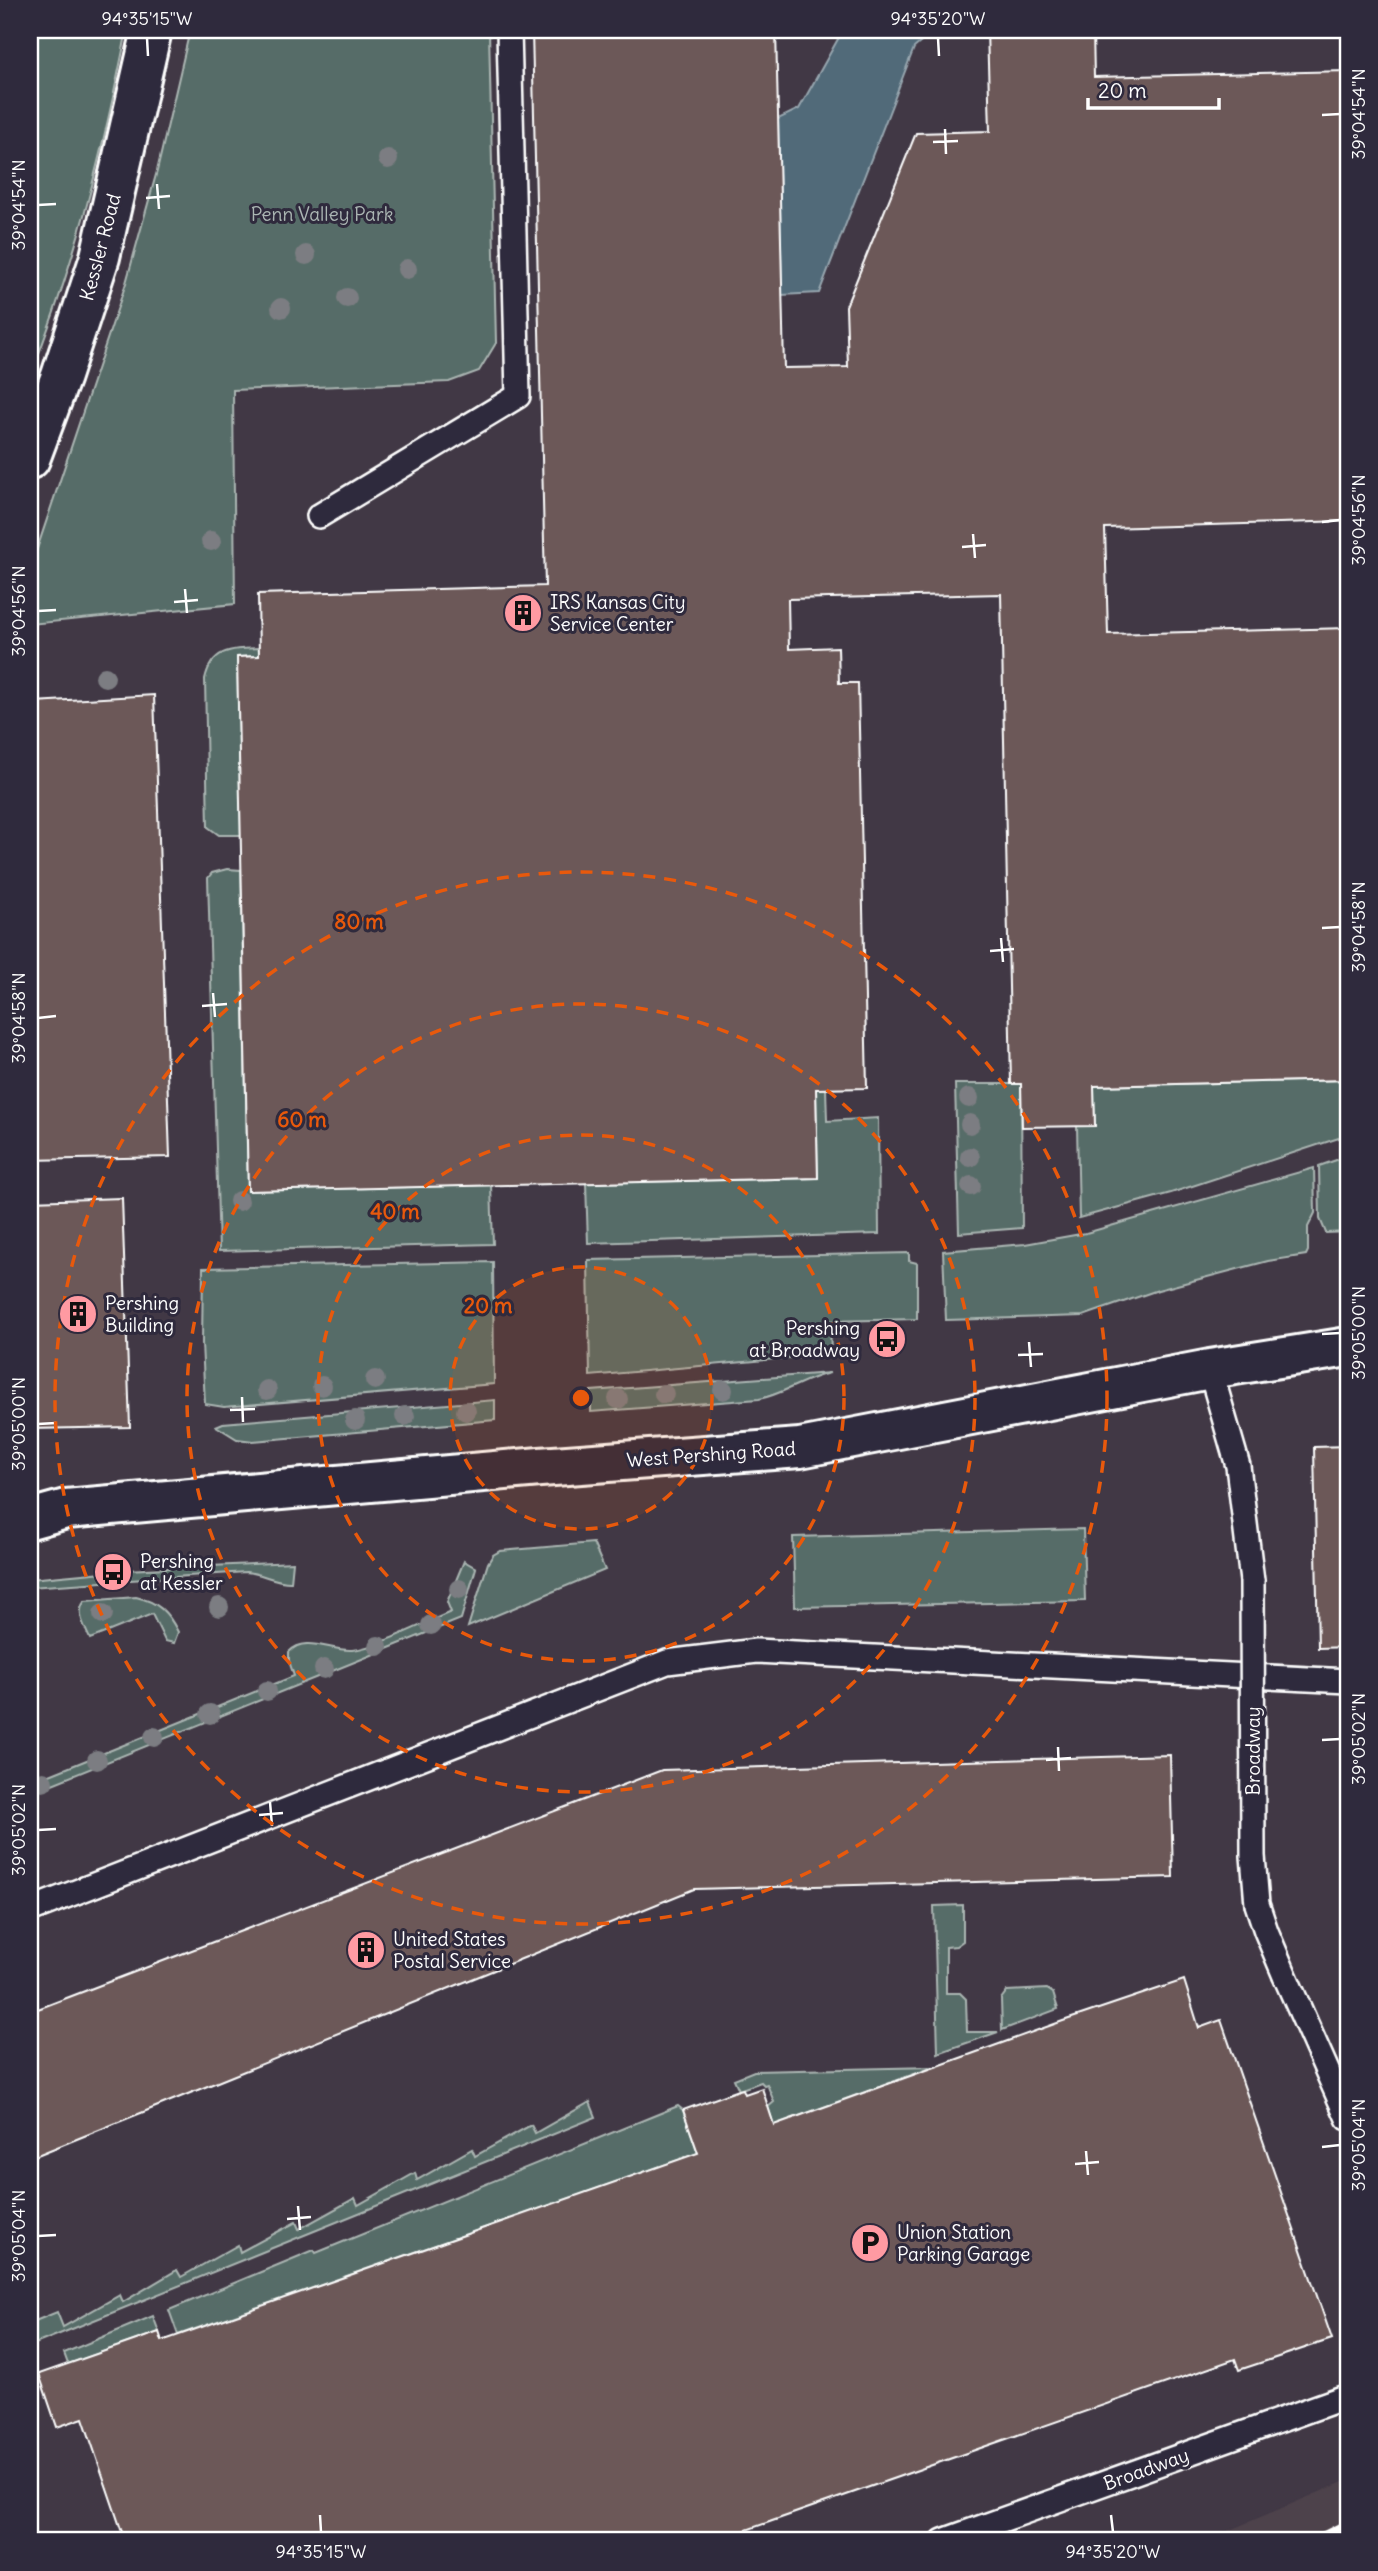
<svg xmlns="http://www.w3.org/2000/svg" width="1378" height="2571" viewBox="0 0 1378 2571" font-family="Delius,sans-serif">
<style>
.built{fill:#4e424b}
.green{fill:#576c67;stroke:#abb6b3;stroke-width:2}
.water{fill:#516a79;stroke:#97a6af;stroke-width:2}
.building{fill:#6c5959;stroke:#fff;stroke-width:2}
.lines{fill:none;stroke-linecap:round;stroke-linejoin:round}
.lane-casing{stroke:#fff;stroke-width:28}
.street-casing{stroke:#fff;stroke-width:44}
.secondary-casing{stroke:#fff;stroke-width:44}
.lane{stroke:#2f2a3d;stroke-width:23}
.street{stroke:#2f2a3d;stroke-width:38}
.secondary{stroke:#2f2a3d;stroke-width:38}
.rail-casing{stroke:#fff;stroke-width:8}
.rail{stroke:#2f2a3d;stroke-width:5;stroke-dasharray:16;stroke-linecap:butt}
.lane-bridge-casing{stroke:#fff;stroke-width:28;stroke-linecap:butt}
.lane-bridge{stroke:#2f2a3d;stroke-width:23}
.tree{fill:#7b7d82}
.ticks{fill:none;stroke:#fff;stroke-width:2.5}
.ring{fill:none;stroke:#e8590c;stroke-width:3.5;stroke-dasharray:12 9}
.labels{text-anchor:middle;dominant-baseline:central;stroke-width:6;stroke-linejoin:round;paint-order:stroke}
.park-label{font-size:19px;fill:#abb6b3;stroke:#2f2a3d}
.street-label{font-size:19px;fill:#fff;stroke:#2f2a3d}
.poi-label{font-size:19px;fill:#fff;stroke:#2f2a3d;text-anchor:start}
.centre{fill:#e8590c;stroke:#2f2a3d;stroke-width:3.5}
.ring-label{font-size:21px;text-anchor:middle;font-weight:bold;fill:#e8590c;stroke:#2f2a3d;stroke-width:6;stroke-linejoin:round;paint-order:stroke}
.neatline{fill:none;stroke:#fff;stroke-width:2.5}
.ticks-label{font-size:18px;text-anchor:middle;fill:#fff}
</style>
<rect width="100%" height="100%" fill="#413845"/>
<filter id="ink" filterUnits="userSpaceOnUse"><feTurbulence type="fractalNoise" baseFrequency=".0143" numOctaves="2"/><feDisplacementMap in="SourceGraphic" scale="14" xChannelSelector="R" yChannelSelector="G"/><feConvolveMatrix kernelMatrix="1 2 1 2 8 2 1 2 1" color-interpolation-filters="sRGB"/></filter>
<g filter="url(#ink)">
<!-- built -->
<polygon class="built" points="1348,2480 1348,2541 1223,2541 1223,2533"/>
<!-- green -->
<g class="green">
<path d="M 30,30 L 127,30 C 104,147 75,265 30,376 Z"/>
<polygon points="190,30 489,30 496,343 479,371 449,382 233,390 235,604 30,624 30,570 126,283 157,171"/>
<path d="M 259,648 L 259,656 L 237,657 L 241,835 L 219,835 L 208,827 L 205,679 C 212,648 232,649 259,648 Z"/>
<polygon points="227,869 241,870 248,1191 491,1185 493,1244 219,1251 208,878 212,873"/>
<polygon points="1348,1080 1348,1135 1171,1193 1079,1218 1077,1126 1095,1126 1094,1086"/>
<polygon points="955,1084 1021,1084 1022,1228 959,1233"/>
<polygon points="826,1088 827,1121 878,1118 879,1234 588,1243 586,1183 818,1178 816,1089"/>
<polygon points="1348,1156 1348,1232 1326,1233 1320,1219 1319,1166"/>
<polygon points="1314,1168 1315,1213 1308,1227 1308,1251 1306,1255 1268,1261 1158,1290 1083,1316 946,1320 943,1251 1025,1244 1086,1233"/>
<polygon points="909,1253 909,1261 917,1263 917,1319 830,1321 831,1354 590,1376 588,1260"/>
<polygon points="493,1262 494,1384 224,1407 205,1404 202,1343 203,1268"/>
<path d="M 830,1373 C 805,1378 784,1394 759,1399 L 591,1412 L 591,1391 Z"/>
<polygon points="495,1400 495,1420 253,1441 237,1439 216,1426 223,1423"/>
<polygon points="1083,1529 1085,1601 795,1607 793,1537"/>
<polygon points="593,1543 605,1570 468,1627 488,1563 493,1555 500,1551"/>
<path d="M 464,1561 L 476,1568 L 461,1619 L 30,1793 L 30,1783 L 294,1676 L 289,1661 L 289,1652 C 305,1634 332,1652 352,1650 C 376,1648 426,1622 451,1612 L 447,1602 Z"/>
<path d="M 293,1562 L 291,1582 C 278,1583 261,1573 246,1572 L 30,1587 L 30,1579 L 125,1570 Z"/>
<path d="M 136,1597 C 158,1602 168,1612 178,1632 L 174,1643 L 165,1641 L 152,1614 L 90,1639 C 85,1627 75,1612 85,1601 Z"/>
<polygon points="963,1905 963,1941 956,1946 946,1947 946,1993 960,1993 966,1999 967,2032 998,2032 938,2053 934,1906"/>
<polygon points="1047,1989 1053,1993 1058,2009 1002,2030 1001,1999 1007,1991"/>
<polygon points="934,2067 774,2125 768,2107 774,2102 767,2084 764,2085 761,2082 739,2090 734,2079 754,2071"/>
<polygon points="590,2102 596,2117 30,2346 30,2323 57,2312 63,2327 120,2295 123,2302 177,2270 181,2277 238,2245 240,2252 296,2222 299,2229 355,2198 358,2205 415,2173 417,2180 472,2149 475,2156 531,2125 535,2133"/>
<polygon points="678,2106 683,2110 698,2153 178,2335 169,2310 314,2250 316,2253"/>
<polygon points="153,2316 159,2332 68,2364 64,2353"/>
</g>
<!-- water -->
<polygon class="water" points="843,30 970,30 934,31 914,48 819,293 782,295 778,119 799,109"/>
<!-- building -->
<g class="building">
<polygon points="532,30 776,30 784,368 848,367 846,306 916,133 990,131 987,30 1093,30 1094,77 1348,71 1348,521 1105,528 1108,634 1348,628 1348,1080 1094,1086 1095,1126 1022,1127 1021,1084 1011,1084 1001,594 788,599 789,649 838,647 839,683 858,683 867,1088 816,1089 818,1178 248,1191 237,657 259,656 258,594 545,586"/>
<polygon points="154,695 170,1157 30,1160 30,709 34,702"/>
<polygon points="122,1198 130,1427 30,1429 30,1201"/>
<polygon points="1348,1446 1348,1647 1318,1648 1314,1447"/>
<polygon points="1170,1755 1173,1877 694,1889 30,2158 30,2012 662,1770"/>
<polygon points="1184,1980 1199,2028 1221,2020 1332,2339 1239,2370 1235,2359 715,2541 125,2541 83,2418 57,2427 39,2374 159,2332 162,2341 698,2153 683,2110 739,2090 743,2089 745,2094 762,2088 774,2125 1063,2021"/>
</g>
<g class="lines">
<defs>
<g id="lane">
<polyline points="319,516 518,396 509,30"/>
<polyline points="1210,1369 1238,1466 1252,1581"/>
<polyline points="30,1910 667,1662 756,1651 1348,1681"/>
<polyline points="1285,1976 1348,2118"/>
<polyline points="943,2541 1348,2396"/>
</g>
<polyline id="street" points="30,459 61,376 100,257 152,30"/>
<polyline id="secondary" points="30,1519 66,1509 540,1467 800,1448 1210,1369 1348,1347"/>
</defs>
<!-- lane casing -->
<use href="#lane" class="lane-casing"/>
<!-- street casing -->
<use href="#street" class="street-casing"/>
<!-- secondary casing -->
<use href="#secondary" class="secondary-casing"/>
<!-- lane -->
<use href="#lane" class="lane"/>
<!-- street -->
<use href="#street" class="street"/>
<!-- secondary -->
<use href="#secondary" class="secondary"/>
<defs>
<polyline id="rail" points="1312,2541 1348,2523"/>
</defs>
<!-- rail casing -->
<use href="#rail" class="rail-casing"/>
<!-- rail -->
<use href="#rail" class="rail"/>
<defs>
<polyline id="lane-bridge" points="1252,1581 1253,1856 1257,1904 1266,1931 1285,1976"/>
</defs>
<!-- lane-bridge casing -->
<use href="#lane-bridge" class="lane-bridge-casing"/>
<!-- lane-bridge -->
<use href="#lane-bridge" class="lane-bridge"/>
</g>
<!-- trees -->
<g class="tree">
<circle cx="388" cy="159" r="10"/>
<circle cx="306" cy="255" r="10"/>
<circle cx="407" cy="269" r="10"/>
<circle cx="347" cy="298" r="10"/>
<circle cx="281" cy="308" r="10"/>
<circle cx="211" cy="541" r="10"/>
<circle cx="105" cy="677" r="10"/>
<circle cx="969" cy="1098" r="10"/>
<circle cx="970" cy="1124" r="10"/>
<circle cx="970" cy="1157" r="10"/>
<circle cx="971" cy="1186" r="10"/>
<circle cx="239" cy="1201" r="10"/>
<circle cx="375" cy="1380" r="10"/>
<circle cx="322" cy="1386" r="10"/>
<circle cx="267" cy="1390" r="10"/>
<circle cx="723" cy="1390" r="10"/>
<circle cx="664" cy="1394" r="10"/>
<circle cx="618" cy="1399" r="10"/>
<circle cx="466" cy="1411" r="10"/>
<circle cx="405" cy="1416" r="10"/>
<circle cx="355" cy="1420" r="10"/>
<circle cx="459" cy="1589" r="10"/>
<circle cx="219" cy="1607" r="10"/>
<circle cx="103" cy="1614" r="10"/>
<circle cx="431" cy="1625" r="10"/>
<circle cx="378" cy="1646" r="10"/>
<circle cx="324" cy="1669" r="10"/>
<circle cx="267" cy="1691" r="10"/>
<circle cx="210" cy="1714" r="10"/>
<circle cx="154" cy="1737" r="10"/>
<circle cx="97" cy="1760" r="10"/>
<circle cx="43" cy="1782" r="10"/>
</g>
</g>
<!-- ticks -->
<path class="ticks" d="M 147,38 L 148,56M 938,38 L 939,56M 1322,115 L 1340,114M 945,129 L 946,154M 933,142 L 958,141M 157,184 L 159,209M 146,198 L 170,196M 38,205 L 56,204M 1322,522 L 1340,520M 973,534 L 975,558M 962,547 L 986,545M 185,589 L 187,613M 174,602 L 198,600M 38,611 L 56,610M 1322,928 L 1340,927M 1001,938 L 1003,962M 990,951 L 1014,949M 213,993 L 215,1017M 202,1006 L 227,1004M 38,1018 L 56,1016M 1322,1334 L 1340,1333M 1029,1342 L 1031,1367M 1018,1355 L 1043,1354M 242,1397 L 243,1422M 230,1410 L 255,1409M 38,1424 L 56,1423M 1322,1740 L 1340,1739M 1058,1747 L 1059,1771M 1046,1760 L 1071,1758M 270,1802 L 272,1826M 259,1815 L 283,1813M 38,1830 L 56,1829M 1322,2147 L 1340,2145M 1086,2151 L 1088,2175M 1075,2164 L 1099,2162M 298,2206 L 300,2230M 287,2219 L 311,2217M 38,2236 L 56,2235M 320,2515 L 321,2532M 1111,2515 L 1113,2532"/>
<!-- distance rings -->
<circle cx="581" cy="1398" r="131" fill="#e8590c" fill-opacity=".12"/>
<g class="ring">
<circle cx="581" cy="1398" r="131"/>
<circle cx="581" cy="1398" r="263"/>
<circle cx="581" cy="1398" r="394"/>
<circle cx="581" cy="1398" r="526"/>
</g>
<!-- icons -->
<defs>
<symbol id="building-disc" viewBox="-11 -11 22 22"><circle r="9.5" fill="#ff9aa2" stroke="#2f2a3d"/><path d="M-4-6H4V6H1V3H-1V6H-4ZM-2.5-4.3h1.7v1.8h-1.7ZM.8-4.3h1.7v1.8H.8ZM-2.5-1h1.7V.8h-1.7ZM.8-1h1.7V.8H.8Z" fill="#111"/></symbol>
<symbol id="bus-disc" viewBox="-11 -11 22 22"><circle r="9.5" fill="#ff9aa2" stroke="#2f2a3d"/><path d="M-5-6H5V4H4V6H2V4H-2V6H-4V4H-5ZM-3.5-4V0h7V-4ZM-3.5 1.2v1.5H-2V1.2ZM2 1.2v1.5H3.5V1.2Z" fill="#111"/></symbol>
<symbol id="parking-disc" viewBox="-11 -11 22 22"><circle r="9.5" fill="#ff9aa2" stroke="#2f2a3d"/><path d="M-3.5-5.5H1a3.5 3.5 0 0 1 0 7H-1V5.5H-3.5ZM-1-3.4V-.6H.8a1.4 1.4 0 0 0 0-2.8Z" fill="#111"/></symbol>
</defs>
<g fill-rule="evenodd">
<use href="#building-disc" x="501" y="591" width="44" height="44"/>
<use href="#building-disc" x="56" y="1292" width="44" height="44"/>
<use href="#bus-disc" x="865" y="1317" width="44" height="44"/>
<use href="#bus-disc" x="91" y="1550" width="44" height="44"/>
<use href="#building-disc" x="344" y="1928" width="44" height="44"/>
<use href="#parking-disc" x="848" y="2221" width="44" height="44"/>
</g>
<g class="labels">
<!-- park labels -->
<g class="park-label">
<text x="322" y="214">Penn Valley Park</text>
</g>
<!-- street labels -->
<g class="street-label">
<text transform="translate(100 247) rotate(-75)">Kessler Road</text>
<text transform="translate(711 1454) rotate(-4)">West Pershing Road</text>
<text transform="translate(1253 1751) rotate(-90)">Broadway</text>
<text transform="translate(1146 2469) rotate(-20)">Broadway</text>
</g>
<!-- poi labels -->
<g class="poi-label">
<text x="550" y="602">IRS Kansas City<tspan x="550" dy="22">Service Center</tspan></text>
<text x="105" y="1303">Pershing<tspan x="105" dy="22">Building</tspan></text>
<text x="860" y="1328" text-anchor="end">Pershing<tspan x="860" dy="22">at Broadway</tspan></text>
<text x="140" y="1561">Pershing<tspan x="140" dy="22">at Kessler</tspan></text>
<text x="393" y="1939">United States<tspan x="393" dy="22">Postal Service</tspan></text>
<text x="897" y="2232">Union Station<tspan x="897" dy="22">Parking Garage</tspan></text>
</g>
</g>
<circle cx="581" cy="1398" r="10" class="centre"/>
<g class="ring-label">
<text x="359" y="929">80 m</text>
<text x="302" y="1127">60 m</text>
<text x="395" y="1219">40 m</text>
<text x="488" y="1313">20 m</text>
</g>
<!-- margin -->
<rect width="1378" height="2571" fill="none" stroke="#2f2a3d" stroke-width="77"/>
<!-- scale -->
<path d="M1088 98v10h131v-10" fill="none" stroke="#ffffff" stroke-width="3.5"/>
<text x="1098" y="98" font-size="21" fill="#ffffff" stroke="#2f2a3d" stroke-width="5" paint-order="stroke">20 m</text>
<rect x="38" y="38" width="1302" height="2494" class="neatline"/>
<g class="ticks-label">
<text x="147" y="25">94°35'15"W</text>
<text x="938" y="25">94°35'20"W</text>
<text transform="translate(1359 114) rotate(-90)" y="6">39°04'54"N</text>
<text transform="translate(19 205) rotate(-90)" y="6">39°04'54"N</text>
<text transform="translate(1359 520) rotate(-90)" y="6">39°04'56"N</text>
<text transform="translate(19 611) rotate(-90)" y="6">39°04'56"N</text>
<text transform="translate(1359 927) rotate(-90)" y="6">39°04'58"N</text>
<text transform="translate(19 1018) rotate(-90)" y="6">39°04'58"N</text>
<text transform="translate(1359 1333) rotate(-90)" y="6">39°05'00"N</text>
<text transform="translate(19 1424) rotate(-90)" y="6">39°05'00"N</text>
<text transform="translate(1359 1739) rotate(-90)" y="6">39°05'02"N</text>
<text transform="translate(19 1830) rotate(-90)" y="6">39°05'02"N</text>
<text transform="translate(1359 2145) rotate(-90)" y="6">39°05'04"N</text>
<text transform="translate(19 2236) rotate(-90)" y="6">39°05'04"N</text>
<text x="321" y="2558">94°35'15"W</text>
<text x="1113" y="2558">94°35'20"W</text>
</g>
</svg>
